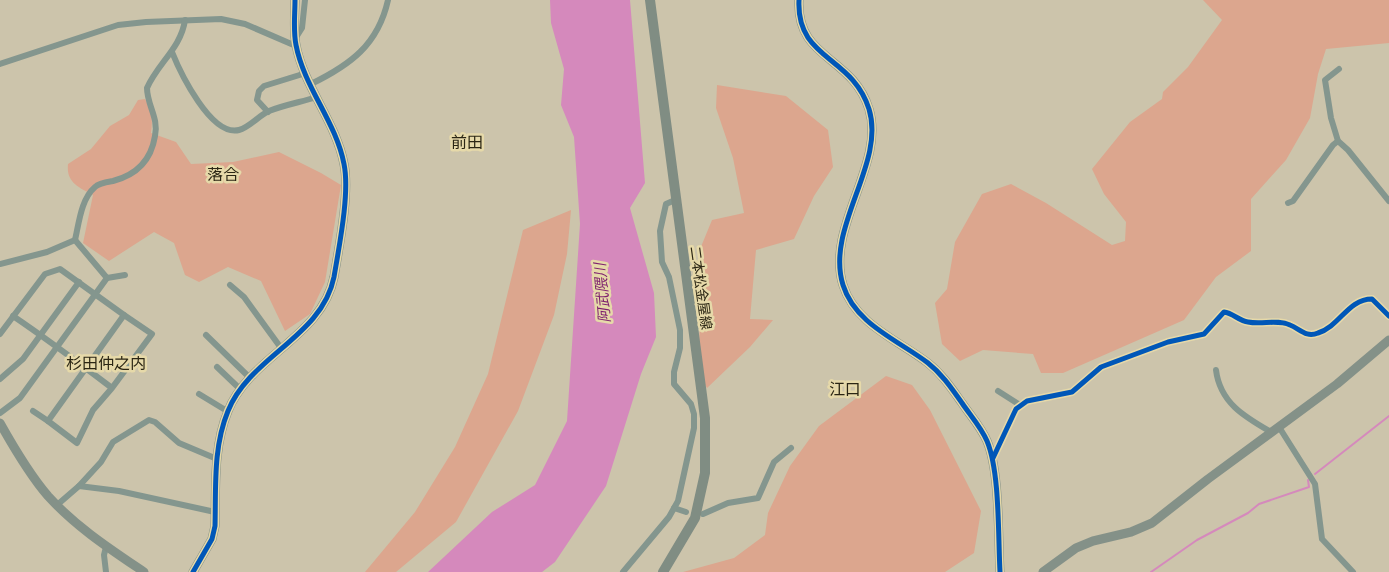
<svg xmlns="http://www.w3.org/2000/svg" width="1389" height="572" viewBox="0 0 1389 572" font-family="'PT Sans','Noto Sans JP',sans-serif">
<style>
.green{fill:#dca68e}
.water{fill:#d589bc}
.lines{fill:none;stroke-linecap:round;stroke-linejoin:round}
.stream{stroke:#d589bc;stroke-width:2}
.street{stroke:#84968e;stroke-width:6}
.secondary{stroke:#849188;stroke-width:9}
.primary{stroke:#808d83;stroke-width:10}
.cycleway-casing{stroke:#e6d9a9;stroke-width:8}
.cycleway{stroke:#0057b8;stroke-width:5}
.labels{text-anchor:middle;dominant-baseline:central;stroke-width:5;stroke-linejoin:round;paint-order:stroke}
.street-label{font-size:14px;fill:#2b2614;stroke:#e6d9a9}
.water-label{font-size:15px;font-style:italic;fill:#7d1e6e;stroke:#e6d9a9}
.quarter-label{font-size:16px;fill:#2b2614;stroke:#e6d9a9}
</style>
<rect width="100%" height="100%" fill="#ccc4ab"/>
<!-- green -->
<g class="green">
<polygon points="1203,0 1389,0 1389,43 1326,49 1318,74 1310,118 1286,160 1251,199 1251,251 1216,277 1184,320 1063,373 1041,373 1033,354 983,350 960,361 942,344 935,303 947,289 955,242 982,194 1011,184 1046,203 1112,245 1125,241 1126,222 1104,194 1092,169 1130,122 1162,99 1163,92 1188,67 1222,20"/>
<polygon points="717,85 786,96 828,130 833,167 814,196 794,239 756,250 750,319 773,320 750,347 707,388 697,371 702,294 698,254 712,220 744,213 733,158 716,108"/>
<path d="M 145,99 C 152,111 153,120 151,133 L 176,142 L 191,164 L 233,162 L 279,152 L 321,173 L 341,185 L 325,282 L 310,314 L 285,331 L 261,281 L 228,267 L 199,282 L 185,275 L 174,243 L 154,232 L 109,261 L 83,243 L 93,195 C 78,187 66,182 68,164 L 91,149 L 110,126 L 129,115 L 138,100 Z"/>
<polygon points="571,210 567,254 554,315 518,411 456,522 396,572 365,572 415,512 455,447 488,374 523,230"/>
<polygon points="886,376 912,385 930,410 981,511 974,553 945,572 683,572 734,558 765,535 768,513 790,466 819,426"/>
</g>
<!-- water -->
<polygon class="water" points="550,0 630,0 645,183 630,208 654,293 656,337 641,374 606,486 555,562 542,572 428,572 492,512 535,485 567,421 580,224 574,137 561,105 564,69 551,23"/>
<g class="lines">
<!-- stream -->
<g class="stream">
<polyline points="1315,474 1389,416"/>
<polyline points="1151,572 1197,540 1248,513 1259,504 1309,487 1308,480"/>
</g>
<!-- street -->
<g class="street">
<polyline points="295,39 302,28 305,0"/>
<path d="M 172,52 C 180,72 211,137 239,130 C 250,127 258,116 269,111 C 284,105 301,102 317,97"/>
<polyline points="0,64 118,25 146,22 221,19 245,24 296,46"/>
<polyline points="1339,69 1325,80 1331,118 1338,141 1348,150 1389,201"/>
<path d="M 311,84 C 350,65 378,45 388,0"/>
<polyline points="268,112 257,100 259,91 264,86 306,73"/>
<polyline points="1288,203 1293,201 1333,145 1338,141"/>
<path d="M 75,240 C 79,223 81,199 95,187 C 99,183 107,182 113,181 C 136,175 151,161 155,136 C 159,118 147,105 147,88 C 158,63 181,48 185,20"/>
<polyline points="0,264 47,252 75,240 107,278 20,398 0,413"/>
<polyline points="107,278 125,275"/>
<polyline points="230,285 244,297 281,348"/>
<path d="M 13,316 C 47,339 79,363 112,388 L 152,334 L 124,315 L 48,421 L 77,443 L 93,410 L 112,388"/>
<polyline points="0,334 45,274 60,269 124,315"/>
<polyline points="206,335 249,377"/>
<polyline points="217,367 240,389"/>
<path d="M 1216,370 C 1220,403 1245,417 1271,432"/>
<polyline points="0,379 23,359 79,282"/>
<polyline points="998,391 1020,405"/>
<polyline points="199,394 227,411"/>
<polyline points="33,411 48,421"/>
<polyline points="1279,427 1315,484 1322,539 1353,572"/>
<path d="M 993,458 L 1016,409 L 1027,401 L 1072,392 L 1101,367 L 1168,342 L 1204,334 L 1224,312 C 1233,313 1239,321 1248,322 C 1262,325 1277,319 1290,325 C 1300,329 1306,338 1318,333 C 1340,326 1348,299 1372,299 L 1389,316"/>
<polyline points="79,486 101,462 113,442 149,420 155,422 179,443 217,459"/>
<polyline points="57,505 79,486 119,491 215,512"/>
<polyline points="674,508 686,512"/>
<polyline points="703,514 728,503 758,498 774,462 791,448"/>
<polyline points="106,547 104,555 106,572"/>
<polyline points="623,572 669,517 678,501 694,428 694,414 691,404 674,384 674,372 680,348 680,330 669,277 662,262 660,231 666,204 675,200"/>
</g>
<!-- secondary -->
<g class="secondary">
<path d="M 799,0 C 796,60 852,55 869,109 C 886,164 825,227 843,285 C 855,324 898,340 928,363 C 942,374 952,389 962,403 C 970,415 981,427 987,441 C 1000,472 998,536 1000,572"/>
<path d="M 0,423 C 14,448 29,474 48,496 C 76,527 110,549 144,572"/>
<path d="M 193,572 L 212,539 L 215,526 C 216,488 213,447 228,411 C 250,356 322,337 334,277 C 339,247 350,193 344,164 C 336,122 304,87 296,45 C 293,30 295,15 295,0"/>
<polyline points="1043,572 1076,548 1093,541 1131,532 1152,523 1208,479 1337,384 1389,340"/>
</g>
<!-- primary -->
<polyline class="primary" points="650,0 705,418 705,473 695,518 663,572"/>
<defs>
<g id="cycleway">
<path d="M 799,0 C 796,60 852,55 869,109 C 886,164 825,227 843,285 C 855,324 898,340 928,363 C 942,374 952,389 962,403 C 970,415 981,427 987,441 C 1000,472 998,536 1000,572"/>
<path d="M 993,458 L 1016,409 L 1027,401 L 1072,392 L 1101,367 L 1168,342 L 1204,334 L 1224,312 C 1233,313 1239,321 1248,322 C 1262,325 1277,319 1290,325 C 1300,329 1306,338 1318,333 C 1340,326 1348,299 1372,299 L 1389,316"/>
<path d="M 193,572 L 212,539 L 215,526 C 216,488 213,447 228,411 C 250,356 322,337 334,277 C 339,247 350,193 344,164 C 336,122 304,87 296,45 C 293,30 295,15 295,0"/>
</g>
</defs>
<!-- cycleway casing -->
<use href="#cycleway" class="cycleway-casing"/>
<!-- cycleway -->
<use href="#cycleway" class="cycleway"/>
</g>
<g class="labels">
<!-- street labels -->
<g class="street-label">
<text transform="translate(701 288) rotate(82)">二本松金屋線</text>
</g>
<!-- water labels -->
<g class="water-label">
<text transform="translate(602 293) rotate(-95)">阿武隈川</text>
</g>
<!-- quarter labels -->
<g class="quarter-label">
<text x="467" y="142">前田</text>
<text x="223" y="174">落合</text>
<text x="106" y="363">杉田仲之内</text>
<text x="845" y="389">江口</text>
</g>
</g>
</svg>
